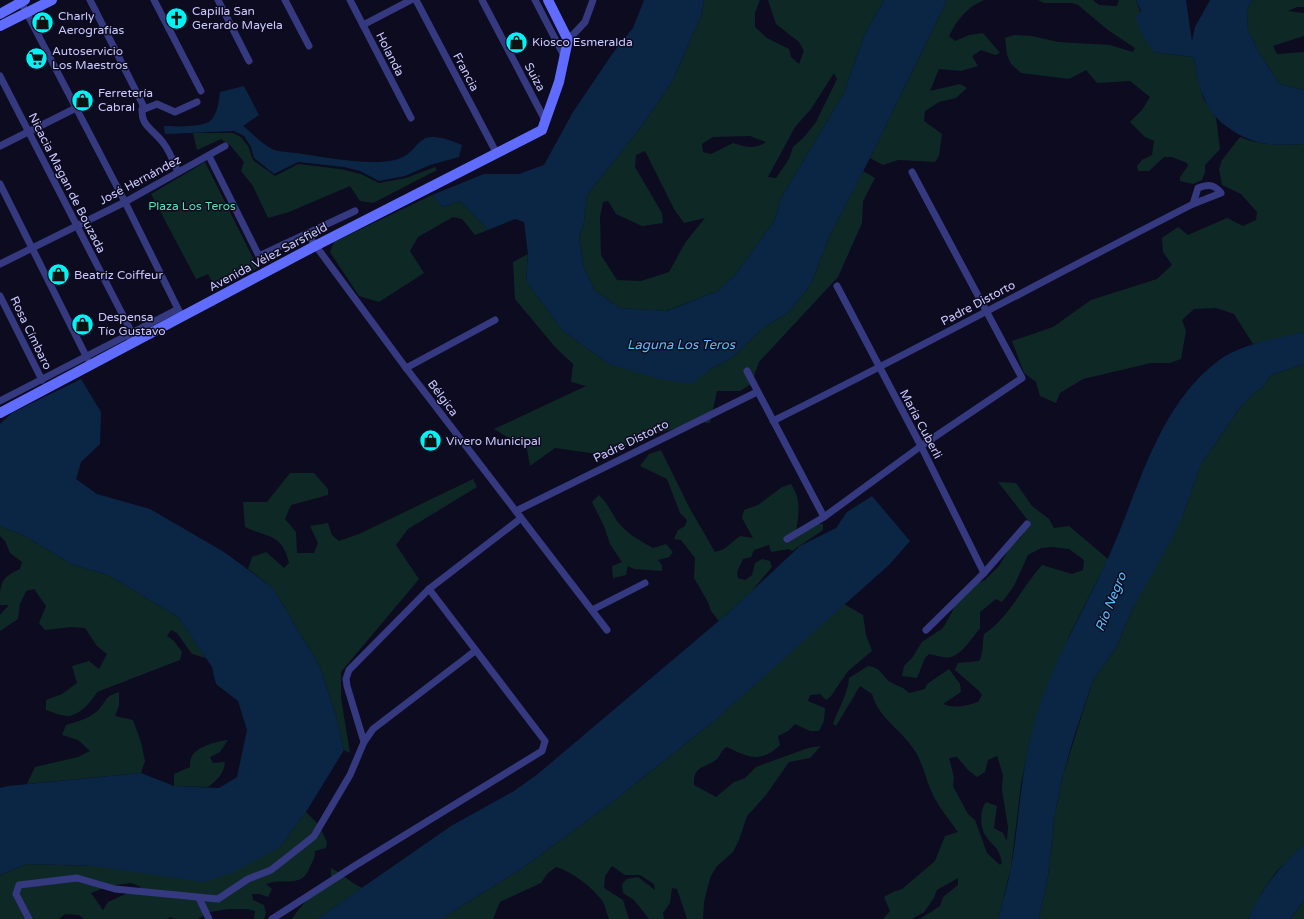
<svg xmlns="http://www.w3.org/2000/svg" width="1304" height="919" viewBox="0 0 1304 919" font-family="'Varela Round',sans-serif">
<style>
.green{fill:#0e2925;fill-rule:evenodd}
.water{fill:#0a2644}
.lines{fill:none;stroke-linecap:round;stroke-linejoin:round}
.street{stroke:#343980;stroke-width:7}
.secondary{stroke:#606cff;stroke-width:10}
.labels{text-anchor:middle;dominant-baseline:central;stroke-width:3;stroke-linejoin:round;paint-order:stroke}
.poi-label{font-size:12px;fill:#cac9ff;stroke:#0d0b1f;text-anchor:start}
.street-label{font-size:12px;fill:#cac9ff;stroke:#0d0b1f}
.park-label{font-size:12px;fill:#51e3b0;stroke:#0d0b1f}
.water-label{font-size:13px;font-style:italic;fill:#57c2ff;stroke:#0d0b1f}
</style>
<rect width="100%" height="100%" fill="#0d0b1f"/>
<!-- green -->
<g class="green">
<path d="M 704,0 L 760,0 L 755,13 L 755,27 L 767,38 L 789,49 L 791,57 L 799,64 L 804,51 L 799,42 L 776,24 L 768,0 L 884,0 L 864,36 L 844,93 L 781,198 L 775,220 L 736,274 L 718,291 L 666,311 L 620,308 L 595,291 L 584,268 L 579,238 L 584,222 L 587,195 L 644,123 L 672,82 L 701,16 ZM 834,73 L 837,79 L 816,122 L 805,136 L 793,147 L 789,159 L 776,178 L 768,177 L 795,127 L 811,109 ZM 750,136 L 766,142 C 755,150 745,147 733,143 L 711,154 L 703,152 L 702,144 L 713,137 ZM 645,151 L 674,209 L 684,223 L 705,218 L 685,243 L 669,272 L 641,281 L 617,280 L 601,255 L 600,217 L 603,202 L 608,201 L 616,214 L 642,226 L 663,223 L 662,213 L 635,167 L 636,155 Z"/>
<path d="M 947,0 L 984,0 C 967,7 957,20 949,36 L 955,41 L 969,35 L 983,33 L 1000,53 L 995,55 L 981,50 L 972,56 L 978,66 L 961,71 L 939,69 L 930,91 L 960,84 L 967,88 L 956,98 L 939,102 L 925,111 L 924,121 L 942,134 L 939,156 L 935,162 L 898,160 L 883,165 L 870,158 Z"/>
<polygon points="1038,0 1093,0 1099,5 1117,6 1119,0 1136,0 1154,52 1193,57 1203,98 1216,118 1220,149 1205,165 1205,172 1202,180 1193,184 1180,181 1180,177 1188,166 1187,163 1172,157 1164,157 1149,171 1138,171 1137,166 1142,160 1152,155 1154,141 1145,137 1130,122 1142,110 1150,97 1130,81 1097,83 1086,70 1069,79 1021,73 1011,64 1007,55 1005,38 1014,35 1032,36 1058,42 1110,45 1133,52 1135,48 1108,30 1078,5 1072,3 1044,3"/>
<polygon points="1253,0 1304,0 1304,7 1297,7 1288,11 1304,13 1304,36 1273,46 1277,54 1304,52 1304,90 1279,84 1261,56 1248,31 1247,8"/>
<polygon points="193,133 233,133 241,137 248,146 253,160 275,176 298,164 340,169 361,174 379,183 406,178 435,167 437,170 373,203 360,201 350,186 289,212 268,218 253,186 241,171 244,162 230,145 221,139 197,150"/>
<path d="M 1240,137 C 1261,146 1281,145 1304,144 L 1304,332 L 1253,344 L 1234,314 L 1216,308 L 1194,309 L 1182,320 L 1186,331 L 1181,359 L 1170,363 L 1151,363 L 1083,379 L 1060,393 L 1056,403 L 1040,396 L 1036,382 L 1024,373 L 1012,341 L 1053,327 L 1091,300 L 1157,279 L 1172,265 L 1163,252 L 1162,238 L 1178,227 L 1188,235 L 1227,218 L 1243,226 L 1256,220 L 1257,212 L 1241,194 L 1222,185 L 1219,169 L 1222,160 Z"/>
<polygon points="205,162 258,268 216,290 208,274 196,279 151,194"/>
<polygon points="863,171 875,178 863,201 862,223 838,277 759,362 751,384 740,391 717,391 710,423 692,422 682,427 645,436 628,444 612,456 555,448 530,466 527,449 494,429 586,386 571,382 573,364 555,347 515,299 513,262 528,254 526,281 563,331 609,364 692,383 709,370 732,358 763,328 789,312 811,284 829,237"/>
<polygon points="432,195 443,207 460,201 488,230 475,235 462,219 453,217 418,237 410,251 424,273 379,302 359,296 330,252 334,242"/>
<polygon points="1304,364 1304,844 1276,872 1262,892 1248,919 1039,919 1048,876 1054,819 1063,775 1093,680 1116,648 1132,610 1184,513 1200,466 1238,410 1256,391 1262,388 1271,375"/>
<path d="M 661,450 L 689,507 L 715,552 L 724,549 L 740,536 L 753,538 L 742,518 L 744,510 L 758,505 L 782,487 L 791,484 C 803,502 798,517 795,537 L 815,524 L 823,524 L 823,530 L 792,551 L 789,549 L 771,552 L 769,545 L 754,550 L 751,557 L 743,559 L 737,572 L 738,578 L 745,580 L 752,575 L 755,563 L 762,559 L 770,561 L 772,567 L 749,594 L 719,621 L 711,611 L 708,602 L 694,578 L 695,558 L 681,540 L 674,539 L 678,530 L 685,526 L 687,520 L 680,513 L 667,479 L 640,466 L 649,454 Z"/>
<path d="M 290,473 L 314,473 L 328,489 L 328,495 L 291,505 L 285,519 L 296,532 L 297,553 L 314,553 L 318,543 L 310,526 L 328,523 L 332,535 L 339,541 L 359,534 L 473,479 L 477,487 L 408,529 L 396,545 L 419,579 L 341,672 L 341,698 L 350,753 L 344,750 L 336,716 L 320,667 L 273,588 L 248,569 L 252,557 L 266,552 L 284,568 L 289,563 C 282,533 268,538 245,527 L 243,502 L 267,502 Z"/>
<path d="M 998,482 L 1016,483 L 1032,506 L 1049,519 L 1054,528 L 1069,526 L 1108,559 L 1069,636 L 1031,736 L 1021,784 L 1011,868 L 998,919 L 920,919 L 940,906 L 943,897 L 958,885 L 958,878 L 937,890 L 934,898 L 924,912 L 912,919 L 883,919 L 890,911 L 884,897 L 893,892 L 902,889 L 935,861 L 945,836 L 958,832 C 948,818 936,804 930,788 C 925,776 922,762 915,751 C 902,730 879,719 872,694 L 860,686 L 836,726 L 833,724 C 838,709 848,694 849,678 L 868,666 C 883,668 881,677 892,683 C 899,687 902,686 909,693 L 925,689 L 927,684 L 949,669 L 960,684 L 961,692 L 943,704 C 955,709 966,706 978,702 L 982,695 L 979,691 L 955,670 L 958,663 L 979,661 C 984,654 982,643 984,634 C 1010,617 1021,588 1042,565 L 1072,574 L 1083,570 L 1084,560 L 1069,549 L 1052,547 L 1041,548 L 1028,555 L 1014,586 L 1002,602 L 996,599 L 980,612 L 980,628 C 973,637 962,654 951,657 C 944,659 936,655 929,654 L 925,658 L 917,678 L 902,676 L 904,666 L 912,658 L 922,642 L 943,628 L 952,612 L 957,598 L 968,587 L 985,580 L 999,566 L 1010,547 L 1020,538 L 1030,523 ZM 997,756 L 1003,775 L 1002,790 L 1008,827 L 1007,841 L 1003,833 L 994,828 L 997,806 L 986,802 C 980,809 980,825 984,833 C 991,846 999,845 1002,863 L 1000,865 L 987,853 L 975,820 L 968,814 L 953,786 L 954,777 L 949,758 L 957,757 L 968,770 L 977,777 L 985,772 L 988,760 Z"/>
<path d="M 599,495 C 607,503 611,511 617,521 C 626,533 640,541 653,548 L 666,544 L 673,552 L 669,557 L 658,560 L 662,565 L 662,571 L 634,569 L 628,566 L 626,575 L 613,578 L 612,566 L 622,562 L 610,544 L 604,526 L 592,502 Z"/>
<path d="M 0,526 L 25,536 L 71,564 L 108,575 L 178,617 L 206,658 L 192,654 L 177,633 L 171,630 L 167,636 L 174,641 L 182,652 L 180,660 L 97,692 C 91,702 80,715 68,716 C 61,716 52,712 46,710 L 46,700 L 62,694 L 77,683 L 72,666 L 89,661 L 99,669 L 107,654 L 97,646 L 85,628 L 72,627 L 45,630 L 39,623 L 46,606 L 34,589 L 26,591 L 20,604 L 18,619 L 0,631 L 0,615 L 9,605 L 0,605 C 0,584 0,578 20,569 L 22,562 L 10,553 L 5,541 L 0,536 Z"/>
<path d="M 844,604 L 863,615 L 866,635 L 872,651 L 848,671 L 831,696 L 826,700 L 820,694 L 810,695 L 808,701 L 825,708 L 824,721 L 819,731 L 810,731 L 795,724 L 788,731 L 778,736 L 780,745 C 761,763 749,758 727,747 C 721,750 721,755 717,759 C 706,768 693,765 694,785 L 716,797 L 734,782 L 745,778 L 756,767 L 808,748 L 821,746 L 810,758 L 789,762 L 766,795 L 747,816 L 739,840 L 733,852 L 716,867 L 710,878 L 704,902 L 703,919 L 687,919 L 677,889 L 672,888 L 670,903 L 663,913 L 664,919 L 649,919 L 634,900 L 623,893 L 622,884 L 627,879 L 638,877 L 655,890 L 654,884 L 640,875 L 625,875 L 612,866 L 605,876 L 604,888 L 623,900 L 629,919 L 609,919 C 606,913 606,907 603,902 C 594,888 571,871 556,867 L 547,874 L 541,883 L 500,902 L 493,919 L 441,919 L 524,867 L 611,803 L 714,721 Z"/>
<path d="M 119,692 L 119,706 L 115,716 L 133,720 L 141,742 L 145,761 L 141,773 L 27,784 L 35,767 L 78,757 L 90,751 L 78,740 L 62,735 L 66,725 C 79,721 92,718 100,708 C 109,697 105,697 119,692 Z"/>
<path d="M 228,740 L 220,752 L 210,757 L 213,763 L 225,762 C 224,774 217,780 208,787 L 174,786 L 174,774 L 190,767 C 190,764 190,760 191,758 C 195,747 217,741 228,740 Z"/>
<path d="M 306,812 L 319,825 L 327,842 L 326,848 L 315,851 C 315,859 312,862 309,869 C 301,889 282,877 266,884 L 272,889 L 268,897 L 259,894 L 252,894 L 253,900 L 264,905 L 266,913 L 264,919 L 254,919 L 255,911 L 247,909 L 228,909 L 210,912 L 198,919 L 173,919 L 171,917 L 167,919 L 84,919 L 79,915 L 65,914 L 59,919 L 0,919 L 0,875 L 27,864 L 93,866 L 280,847 ZM 131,883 L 141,887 L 108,902 L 103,910 L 91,893 L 109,886 Z"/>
<path d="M 331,868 C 342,874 350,882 362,888 L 317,919 L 292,919 C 301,904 317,890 331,879 Z"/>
<polygon points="1304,901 1304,919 1290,919"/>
</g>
<!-- water -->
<g class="water">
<polygon points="644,0 704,0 701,16 672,82 644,123 587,195 584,222 579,238 584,268 595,291 620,308 667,311 718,291 736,274 775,220 781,198 844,93 864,36 884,0 947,0 870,158 829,237 811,284 789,312 763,328 732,358 709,370 692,384 659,379 609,364 563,331 526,281 528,254 524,222 515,219 488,230 460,201 443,207 432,195 484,174 519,174 544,165 573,112 613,53 633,28"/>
<path d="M 1136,0 L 1186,0 L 1192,41 L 1195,27 L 1210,0 L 1253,0 L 1247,8 L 1248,31 L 1261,56 L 1279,84 L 1304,90 L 1304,144 C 1272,146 1253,146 1226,126 C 1216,119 1209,110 1204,98 C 1198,86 1197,70 1193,57 L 1154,52 L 1142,34 L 1135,18 L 1141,11 Z"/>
<path d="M 244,86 L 259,115 L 243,126 C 252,133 262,144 272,149 C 278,152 289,152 296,153 C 324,157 362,165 390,161 C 427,155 408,122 462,145 L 459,157 L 430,165 L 405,176 L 379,181 L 360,171 L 344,167 L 298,162 L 274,174 L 254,158 L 251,147 L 244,136 L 234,131 L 165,134 L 164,126 C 175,126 206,128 212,119 C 218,111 219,101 220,92 Z"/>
<path d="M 1304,332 L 1304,364 L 1271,375 L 1262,388 L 1256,391 L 1238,410 L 1200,466 L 1184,513 L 1170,542 L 1132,610 L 1116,648 L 1093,680 L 1073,740 L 1063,775 L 1054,819 L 1048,876 L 1039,919 L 998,919 C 1002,902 1008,885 1011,868 C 1019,824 1020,779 1031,736 C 1046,673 1081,617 1108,558 C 1139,491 1156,408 1218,361 C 1240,344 1277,338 1304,332 Z"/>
<polygon points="81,379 101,412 100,444 81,462 76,479 97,494 150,509 224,552 273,588 320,667 336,716 344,750 306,812 280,847 235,872 203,882 93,866 27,864 0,875 0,788 8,786 141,773 174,786 219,788 237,777 247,730 238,701 216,684 212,667 178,617 108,575 71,564 25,536 0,526 0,424 12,413"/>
<polygon points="872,496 910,541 890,564 714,721 611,803 524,867 441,919 317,919 451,826 514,791 539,773 727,614 800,546 836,528 847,512"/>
<path d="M 1304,844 L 1304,901 L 1290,919 L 1248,919 C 1261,889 1280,866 1304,844 Z"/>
</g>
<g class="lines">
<!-- street -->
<g class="street">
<path d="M 90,0 L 143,105 C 138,126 154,129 164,144 C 170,152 174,163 178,172"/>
<polyline points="154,0 201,91"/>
<polyline points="218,0 249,61"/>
<polyline points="285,0 309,46"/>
<polyline points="350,0 411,118"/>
<polyline points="416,0 497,154"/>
<polyline points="482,0 546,122"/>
<polyline points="535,0 564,56"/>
<polyline points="21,2 125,202 182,317"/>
<polyline points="363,25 411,0"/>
<polyline points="568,40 585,22 593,0"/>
<polyline points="0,76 132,333 130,339 131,343"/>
<polyline points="142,110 157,104 175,112 197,102"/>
<polyline points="0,146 76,108"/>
<polyline points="209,156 259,256 355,211"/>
<polyline points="0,184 87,358"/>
<polyline points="307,234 406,368 607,630"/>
<polyline points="0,264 125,202 225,146"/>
<polyline points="837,286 921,446 984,573"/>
<polyline points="0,296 42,380"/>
<polyline points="406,368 495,320"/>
<polyline points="747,371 824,517"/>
<polyline points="0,401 178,309"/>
<path d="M 773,421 C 914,351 1052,276 1193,204 L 1221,193 C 1214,184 1208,184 1198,188 L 1193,204"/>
<polyline points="516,511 757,392"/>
<polyline points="787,539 824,517 921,446 1022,378 912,172"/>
<polyline points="592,610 645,583"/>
<polyline points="926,630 984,573 1027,524"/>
<polyline points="364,742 373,729 475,651"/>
<polyline points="199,898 209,919"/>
<polyline points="29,919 16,894 19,885 77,878 115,889 218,899 248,879 271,870 308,841 314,836 350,775 364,742 347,686 346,679 349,670 429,589 520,519"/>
<polyline points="272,919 356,865 542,751 545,741 429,589"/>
</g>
<!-- secondary -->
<g class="secondary">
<polyline points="0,14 25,0"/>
<polyline points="0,26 52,0"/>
<polyline points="0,413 315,246 542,130 559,82 568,40 548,0"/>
</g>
</g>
<!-- icons -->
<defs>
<symbol id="church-disc" viewBox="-11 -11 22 22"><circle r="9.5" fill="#00f4f4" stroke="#0d0b1f"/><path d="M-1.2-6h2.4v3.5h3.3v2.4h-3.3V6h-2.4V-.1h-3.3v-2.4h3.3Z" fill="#111"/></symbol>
<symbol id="shop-disc" viewBox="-11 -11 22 22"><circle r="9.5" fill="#00f4f4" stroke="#0d0b1f"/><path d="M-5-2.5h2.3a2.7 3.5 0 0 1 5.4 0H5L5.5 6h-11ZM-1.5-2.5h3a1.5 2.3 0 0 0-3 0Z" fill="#111"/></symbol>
<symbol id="supermarket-disc" viewBox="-11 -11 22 22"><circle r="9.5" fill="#00f4f4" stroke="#0d0b1f"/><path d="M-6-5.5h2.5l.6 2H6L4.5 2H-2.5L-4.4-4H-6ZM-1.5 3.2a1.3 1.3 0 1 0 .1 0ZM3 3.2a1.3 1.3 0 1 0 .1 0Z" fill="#111"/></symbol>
</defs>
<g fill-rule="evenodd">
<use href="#church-disc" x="164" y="6" width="25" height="25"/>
<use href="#shop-disc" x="30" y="10" width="25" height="25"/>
<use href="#shop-disc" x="504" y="30" width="25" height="25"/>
<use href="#supermarket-disc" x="24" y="46" width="25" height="25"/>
<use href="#shop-disc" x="70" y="88" width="25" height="25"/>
<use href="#shop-disc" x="46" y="262" width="25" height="25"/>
<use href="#shop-disc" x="70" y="312" width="25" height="25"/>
<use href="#shop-disc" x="418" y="428" width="25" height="25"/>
</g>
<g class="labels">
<!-- poi labels -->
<g class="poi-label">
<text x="192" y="11">Capilla San<tspan x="192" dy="14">Gerardo Mayela</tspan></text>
<text x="58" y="16">Charly<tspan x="58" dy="14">Aerografías</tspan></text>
<text x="532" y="42">Kiosco Esmeralda</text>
<text x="52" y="51">Autoservicio<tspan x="52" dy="14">Los Maestros</tspan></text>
<text x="98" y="93">Ferretería<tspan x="98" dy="14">Cabral</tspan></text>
<text x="74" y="275">Beatriz Coiffeur</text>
<text x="98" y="317">Despensa<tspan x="98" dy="14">Tío Gustavo</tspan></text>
<text x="446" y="441">Vivero Municipal</text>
</g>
<!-- street labels -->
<g class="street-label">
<text transform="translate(390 54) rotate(63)">Holanda</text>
<text transform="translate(466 72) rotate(62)">Francia</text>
<text transform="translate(535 77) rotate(62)">Suiza</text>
<text transform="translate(140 180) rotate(-28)">José Hernández</text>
<text transform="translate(67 183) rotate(63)">Nicacia Magan de Bouzada</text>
<text transform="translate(268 257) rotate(-28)">Avenida Vélez Sarsfield</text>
<text transform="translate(978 303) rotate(-28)">Padre Distorto</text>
<text transform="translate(31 333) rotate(64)">Rosa Címbaro</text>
<text transform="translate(443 398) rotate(53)">Bélgica</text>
<text transform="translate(921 424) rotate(62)">María Cuberli</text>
<text transform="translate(631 441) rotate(-26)">Padre Distorto</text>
</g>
<!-- park labels -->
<g class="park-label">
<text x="192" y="206">Plaza Los Teros</text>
</g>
<!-- water labels -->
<g class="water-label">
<text x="681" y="345">Laguna Los Teros</text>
<text transform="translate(1111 602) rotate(-68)">Río Negro</text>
</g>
</g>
</svg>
